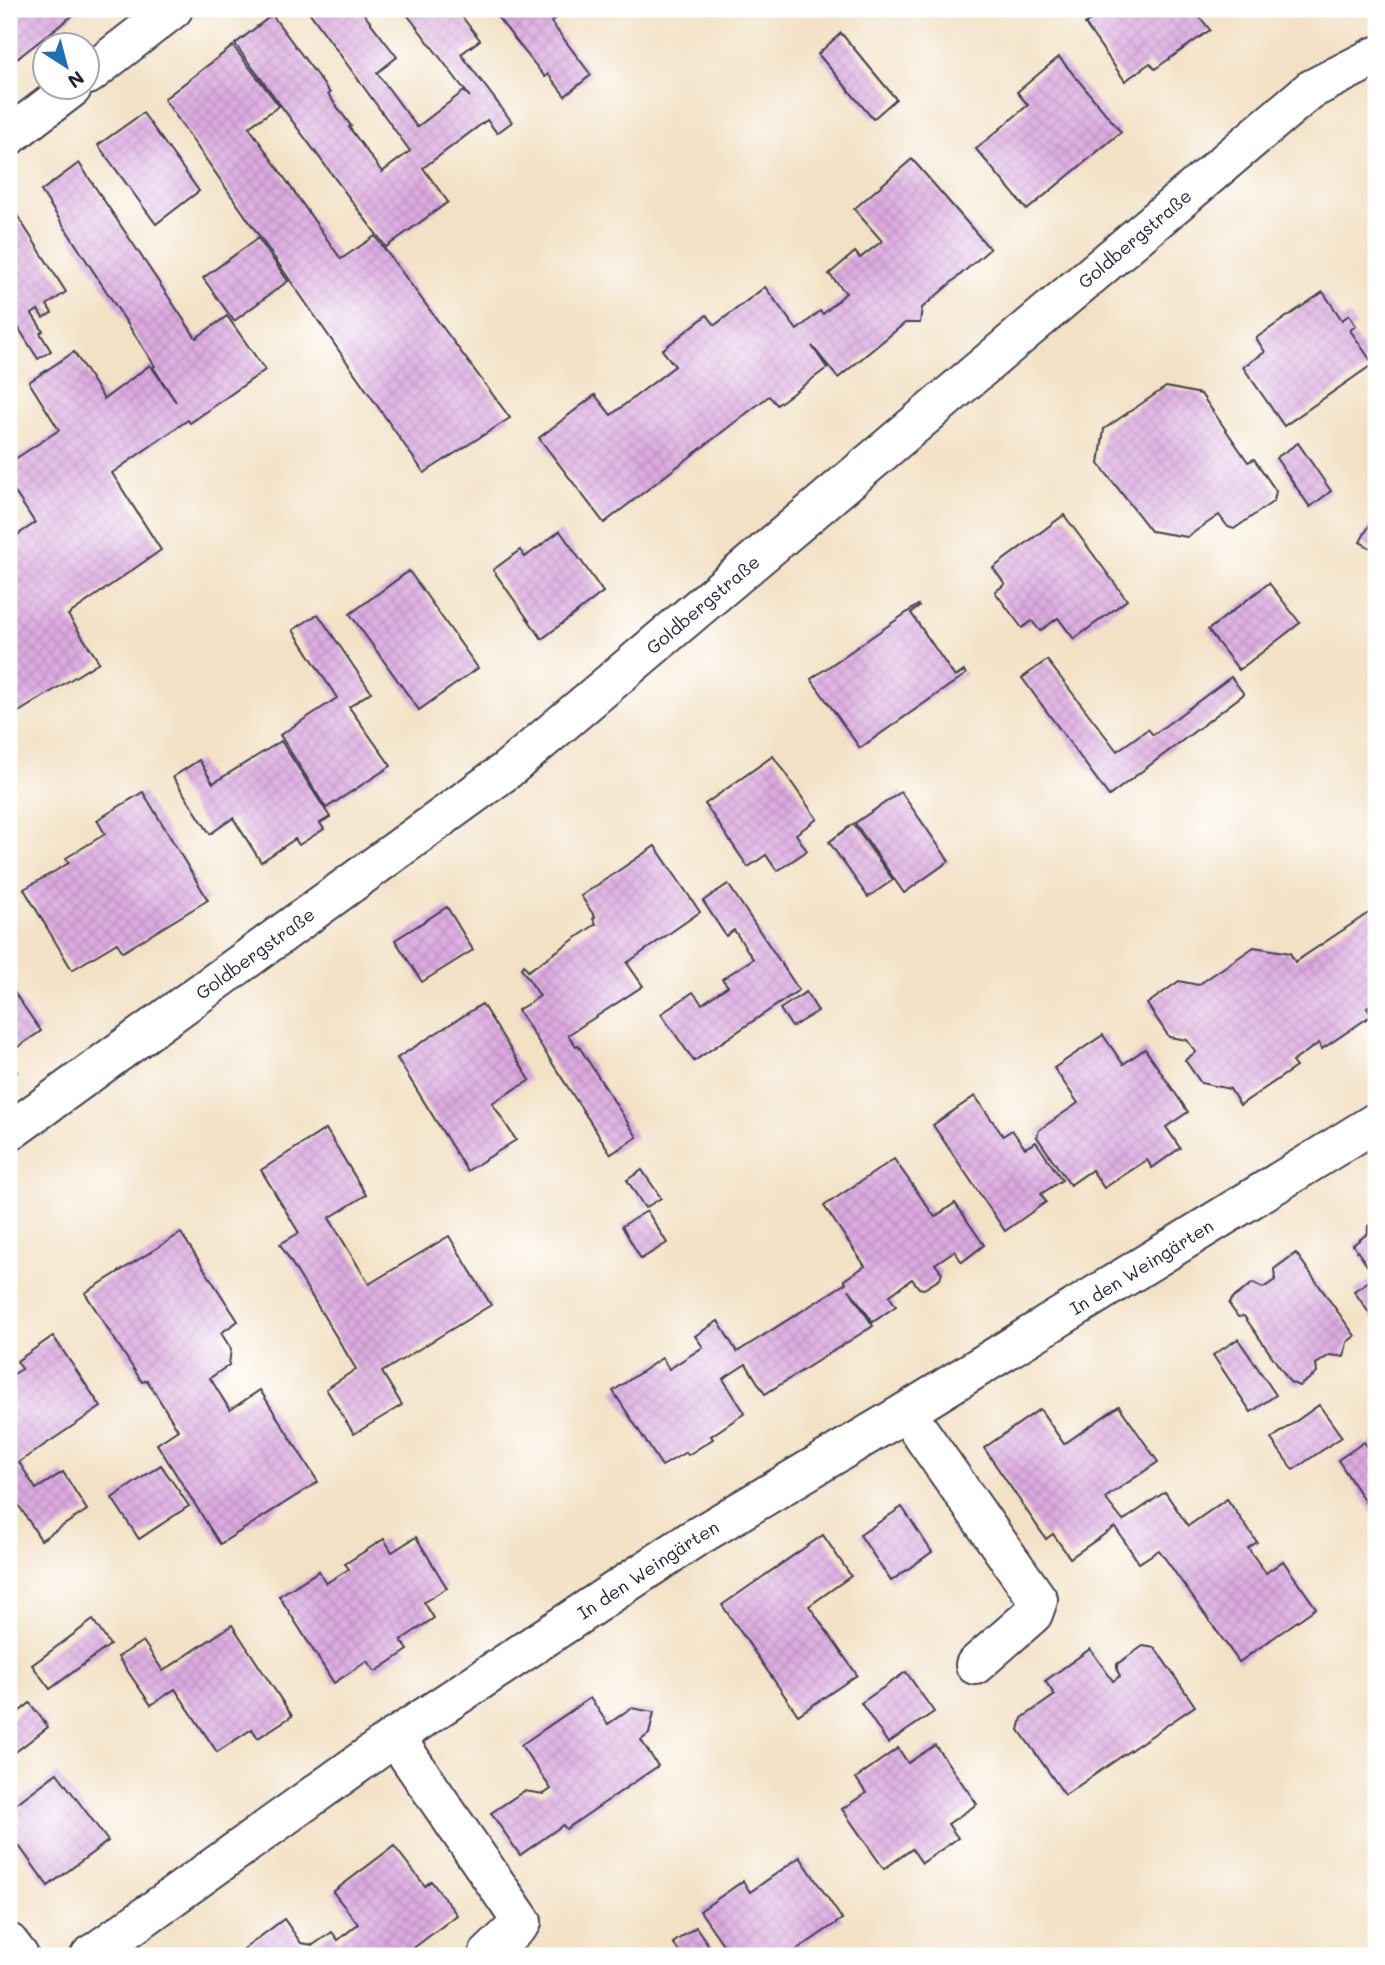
<svg xmlns="http://www.w3.org/2000/svg" width="1385" height="1965" viewBox="0 0 1385 1965" font-family="Mali,sans-serif">
<style>
.building{fill:url(#building-cross-hatch)}
.lines{fill:none;stroke-linecap:round;stroke-linejoin:round}
.minor-casing{stroke:#413f50;stroke-width:42}
.major-casing{stroke:#413f50;stroke-width:42}
.minor{stroke:#fff;stroke-width:38}
.major{stroke:#fff;stroke-width:38}
.labels{text-anchor:middle;dominant-baseline:central;stroke-width:6;stroke-linejoin:round;paint-order:stroke}
.street-label{font-size:18px;fill:#22223b;stroke:#fff}
</style>
<defs>
<pattern id="building-cross-hatch" width="8" height="8" patternUnits="userSpaceOnUse" patternTransform="scale(1.75)"><rect width="8" height="8" fill="#dcaae0"/><path d="M0 0l8 8M0 8l8-8" fill="none" stroke="#bc92c1"/></pattern>
</defs>
<rect width="100%" height="100%" fill="#fff"/>
<filter id="ink" filterUnits="userSpaceOnUse"><feTurbulence type="fractalNoise" baseFrequency=".0143" numOctaves="2"/><feDisplacementMap in="SourceGraphic" scale="14" xChannelSelector="R" yChannelSelector="G"/><feConvolveMatrix kernelMatrix="1 2 1 2 8 2 1 2 1" color-interpolation-filters="sRGB"/></filter>
<filter id="wash" filterUnits="userSpaceOnUse"><feTurbulence type="fractalNoise" baseFrequency=".00686" numOctaves="4" result="noise"/><feDisplacementMap in="SourceGraphic" scale="28" xChannelSelector="R" yChannelSelector="G"/><feGaussianBlur stdDeviation="1.57" result="paint"/><feColorMatrix in="noise" values="0 0 0 0 0 0 0 0 0 0 0 0 0 0 0 0 0 1.4 0 .05"/><feComposite in="paint" operator="in"/></filter>
<g filter="url(#wash)">
<rect width="100%" height="100%" fill="#f3e1c5"/>
<g id="blocks">
<!-- building -->
<g class="building">
<polygon points="9,9 81,9 9,65"/>
<polygon points="307,9 360,9 397,57 377,73 417,127 464,91 470,97 403,9 456,9 480,40 461,54 512,122 497,133 487,120 423,168 448,202 386,247 235,44 272,15 330,93 328,94 351,126 349,127 382,172 410,151"/>
<polygon points="491,9 568,9 551,22 591,75 565,96 548,74 545,77"/>
<polygon points="1107,9 1212,9 1200,17 1210,30 1155,69 1150,63 1125,81 1085,24"/>
<polygon points="1241,9 1257,9 1246,16"/>
<polygon points="841,33 896,99 873,119 818,54"/>
<polygon points="233,46 279,106 249,127 341,259 375,236 510,418 424,473 164,99"/>
<polygon points="1059,57 1121,132 1027,210 976,149 1028,105 1017,92"/>
<polygon points="143,113 199,191 156,224 98,145"/>
<polygon points="912,159 990,249 922,308 920,323 905,323 838,378 812,346 827,368 777,405 769,396 604,523 539,438 595,395 611,415 675,366 662,350 707,315 715,325 765,287 797,330 820,311 823,314 846,293 829,274 855,252 860,258 882,241 854,209"/>
<polygon points="79,163 196,338 227,316 265,370 190,423 188,420 112,473 161,550 68,615 99,662 9,718 9,521 17,535 35,523 9,483 9,463 59,430 29,382 74,352 104,399 150,365 176,402 153,367 155,366 41,191"/>
<polygon points="15,212 66,292 47,305 52,313 43,318 38,310 32,314 43,331 40,333 51,351 38,359 9,313 9,216"/>
<polygon points="258,238 288,281 234,321 203,278"/>
<polygon points="1323,292 1342,320 1349,315 1356,326 1350,330 1373,364 1284,426 1243,367 1265,352 1256,338"/>
<polygon points="1166,387 1201,394 1248,462 1254,459 1276,491 1274,501 1234,529 1228,527 1219,515 1187,537 1151,531 1099,464 1104,429"/>
<polygon points="1298,443 1331,491 1310,507 1276,458"/>
<polygon points="1376,513 1376,551 1360,542"/>
<polygon points="1064,515 1127,600 1074,639 1058,618 1040,631 1032,621 1022,628 995,592 1005,584 993,568"/>
<polygon points="560,531 603,592 542,639 493,570 520,550 525,557"/>
<polygon points="409,571 478,668 419,710 350,614"/>
<polygon points="1269,583 1300,623 1239,670 1208,630"/>
<polygon points="918,605 919,607 911,613 955,677 964,671 966,674 860,748 811,679"/>
<polygon points="318,614 371,692 349,707 391,766 326,808 280,735 337,698 293,630"/>
<polygon points="1047,660 1117,751 1148,729 1153,735 1231,677 1244,694 1109,796 1022,678"/>
<polygon points="281,741 330,817 320,823 324,829 299,845 295,839 261,862 233,818 210,834 173,777 199,760 213,783"/>
<polygon points="773,756 817,819 796,834 807,851 777,871 766,855 748,867 705,804"/>
<polygon points="143,792 208,900 123,952 117,943 72,970 24,889 69,863 66,858 105,834 97,820"/>
<polygon points="901,792 949,861 904,893 855,823"/>
<polygon points="853,824 893,880 868,897 829,842"/>
<polygon points="655,846 700,912 627,963 643,986 568,1035 576,1046 578,1045 637,1137 611,1154 518,1010 540,996 521,968 524,965 528,971 596,924 593,919 595,917 581,896"/>
<polygon points="728,884 799,990 694,1061 661,1014 693,992 702,1004 728,986 722,979 753,959 734,930 726,936 703,901"/>
<polygon points="447,907 473,950 422,982 395,940"/>
<polygon points="1376,908 1376,1001 1367,1007 1372,1015 1322,1049 1319,1043 1292,1062 1296,1067 1240,1105 1230,1089 1201,1083 1185,1060 1196,1052 1187,1040 1169,1037 1147,1004 1179,981 1198,985 1254,947 1290,953 1295,962"/>
<polygon points="9,985 41,1031 9,1053"/>
<polygon points="806,992 818,1011 792,1027 780,1009"/>
<polygon points="482,1004 530,1080 492,1103 516,1140 467,1171 397,1058"/>
<polygon points="1103,1035 1123,1064 1145,1049 1188,1112 1166,1127 1180,1148 1152,1168 1147,1160 1104,1188 1092,1170 1070,1185 1037,1137 1039,1130 1078,1103 1054,1068"/>
<polygon points="9,1060 17,1072 9,1077"/>
<polygon points="975,1096 1003,1136 1012,1130 1025,1148 1036,1142 1062,1180 1041,1194 1046,1202 1005,1231 933,1125"/>
<polygon points="326,1129 366,1195 329,1218 369,1284 449,1236 491,1305 382,1372 402,1405 354,1434 326,1389 356,1369 280,1244 299,1233 261,1170"/>
<polygon points="894,1159 935,1217 955,1203 984,1245 962,1262 954,1251 935,1264 942,1273 940,1279 924,1289 919,1288 912,1279 889,1296 896,1306 873,1322 849,1289 873,1326 765,1394 746,1364 723,1379 745,1413 711,1436 713,1439 688,1455 686,1452 662,1466 613,1391 662,1358 669,1369 703,1347 695,1336 718,1321 737,1352 846,1283 844,1280 865,1266 824,1206"/>
<polygon points="642,1170 661,1198 645,1208 627,1180"/>
<polygon points="647,1211 667,1243 641,1259 622,1226"/>
<polygon points="1376,1220 1376,1323 1354,1291 1375,1277 1353,1245 1368,1233 1368,1226"/>
<polygon points="181,1233 238,1321 221,1333 231,1349 229,1365 210,1378 230,1410 260,1390 318,1482 220,1544 157,1444 178,1430 147,1380 142,1382 85,1293"/>
<polygon points="1296,1253 1355,1336 1347,1342 1344,1357 1330,1355 1316,1364 1317,1373 1299,1386 1290,1382 1244,1316 1238,1317 1229,1304 1232,1299 1253,1283 1263,1288 1275,1280 1274,1269"/>
<polygon points="53,1336 101,1407 19,1462 36,1489 63,1472 87,1510 41,1540 9,1490 9,1377 22,1369 17,1361"/>
<polygon points="1238,1339 1276,1395 1251,1412 1213,1355"/>
<polygon points="1319,1405 1342,1437 1293,1470 1271,1439"/>
<polygon points="1119,1406 1158,1462 1105,1498 1123,1521 1165,1492 1188,1526 1227,1499 1257,1542 1248,1548 1266,1573 1283,1561 1316,1608 1239,1662 1159,1550 1139,1563 1115,1527 1070,1558 1053,1534 1046,1539 984,1448 1040,1409 1064,1444"/>
<polygon points="1376,1440 1376,1519 1338,1460 1364,1442 1367,1446"/>
<polygon points="161,1465 189,1506 139,1539 112,1498"/>
<polygon points="902,1507 932,1552 891,1581 860,1535"/>
<polygon points="823,1535 851,1576 809,1606 857,1675 798,1715 722,1605"/>
<polygon points="416,1537 447,1588 424,1602 434,1618 401,1640 408,1650 375,1672 367,1661 334,1683 279,1596 319,1571 326,1583 349,1569 345,1564 384,1539 392,1552"/>
<polygon points="93,1620 110,1645 50,1689 32,1665"/>
<polygon points="232,1625 292,1716 258,1738 252,1729 217,1752 175,1689 151,1705 118,1657 143,1641 163,1671"/>
<polygon points="1143,1646 1155,1648 1195,1706 1065,1795 1019,1730 1022,1718 1055,1695 1045,1681 1090,1649 1113,1681 1120,1676 1117,1670 1117,1664"/>
<polygon points="906,1672 934,1712 888,1743 861,1703"/>
<polygon points="590,1698 608,1724 631,1708 654,1712 649,1734 641,1740 658,1766 566,1829 563,1825 520,1855 491,1813 524,1791 544,1794 551,1789 521,1745"/>
<polygon points="30,1703 48,1727 9,1757 9,1720"/>
<polygon points="935,1745 977,1804 948,1824 958,1838 922,1863 912,1849 884,1869 842,1809 866,1793 856,1778 898,1748 908,1763"/>
<polygon points="57,1773 108,1841 48,1886 9,1832 9,1809"/>
<polygon points="394,1846 425,1886 431,1881 457,1915 403,1956 244,1956 241,1951 284,1919 301,1943 313,1945 332,1932 338,1940 358,1924 333,1892"/>
<polygon points="800,1857 842,1919 788,1956 731,1956 700,1911 743,1881 750,1892"/>
<polygon points="696,1927 716,1956 682,1956 673,1943"/>
</g>
</g>
</g>
<g filter="url(#ink)">
<use href="#blocks" fill-opacity="0" stroke="#413f50" stroke-width="2"/>
<g class="lines">
<defs>
<g id="minor">
<path id="s1" d="M 9,1132 L 507,770 L 1310,90 L 1376,56"/>
<polyline points="906,1412 1038,1600 1033,1614 975,1665"/>
<polyline points="395,1737 522,1922 488,1955"/>
<polyline points="9,1943 19,1956"/>
<path id="s2" d="M 90,1956 L 395,1737 L 690,1541 L 906,1412 L 1376,1122"/>
</g>
<g id="major">
<polyline points="88,75 173,9"/>
<polyline points="9,136 72,88"/>
</g>
</defs>
<!-- minor casing -->
<use href="#minor" class="minor-casing"/>
<!-- major casing -->
<use href="#major" class="major-casing"/>
<!-- minor -->
<use href="#minor" class="minor"/>
<!-- major -->
<use href="#major" class="major"/>
</g>
</g>
<g class="labels">
<!-- street labels -->
<g class="street-label">
<text stroke="none"><textPath href="#s1" startOffset="1438">Goldbergstraße</textPath></text>
<text stroke="none"><textPath href="#s1" startOffset="872">Goldbergstraße</textPath></text>
<text stroke="none"><textPath href="#s1" startOffset="304">Goldbergstraße</textPath></text>
<text stroke="none"><textPath href="#s2" startOffset="1258">In den Weingärten</textPath></text>
<text stroke="none"><textPath href="#s2" startOffset="679">In den Weingärten</textPath></text>
</g>
</g>
<!-- margin -->
<rect width="1385" height="1965" fill="none" stroke="#fff" stroke-width="35"/>
<!-- north arrow -->
<g transform="translate(66 66) rotate(144)"><circle r="33" fill="#ffffff" stroke="#a7a7b1" stroke-width="2"/>
<path d="M0-5L12 26L0 18L-12 26Z" fill="#1f6fb2"/>
<text y="-10" font-size="19" font-weight="bold" text-anchor="middle" fill="#22223b">N</text>
</g>
</svg>
